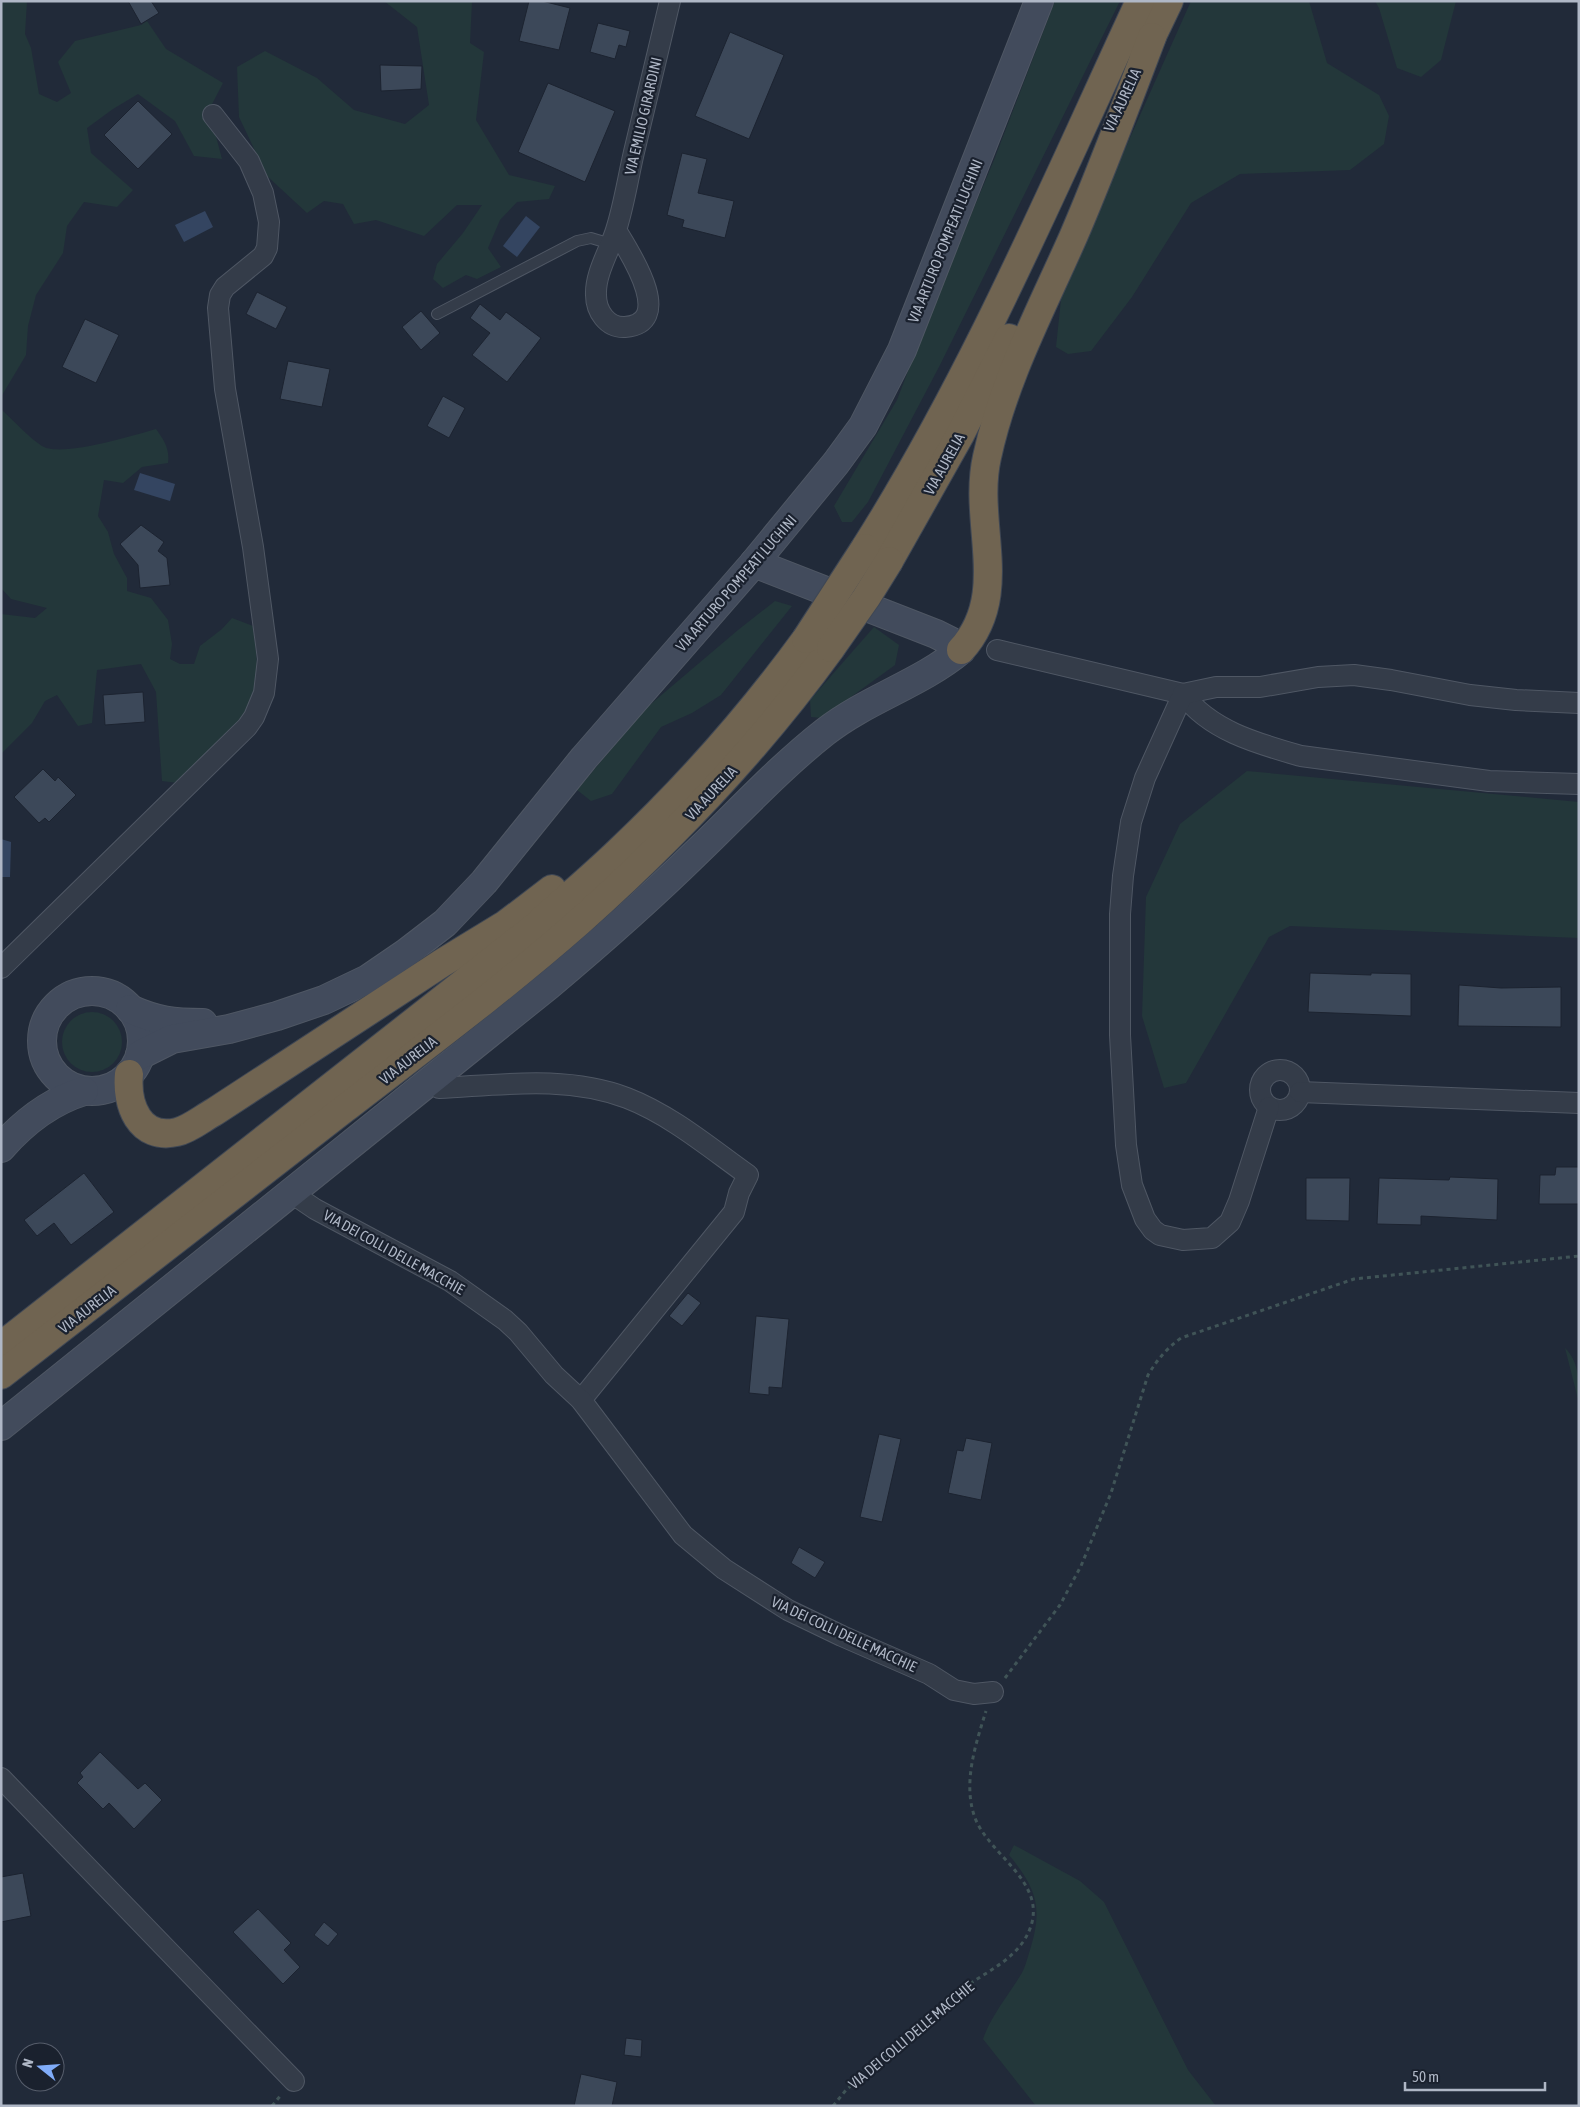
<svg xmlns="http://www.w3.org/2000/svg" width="1580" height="2107" viewBox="0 0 1580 2107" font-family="'Asap Condensed',sans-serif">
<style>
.green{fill:#23373a}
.water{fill:#344561}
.building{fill:#3c4859;stroke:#1c2330}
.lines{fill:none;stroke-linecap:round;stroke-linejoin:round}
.lane-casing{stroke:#4f5764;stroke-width:12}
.street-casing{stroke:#4f5764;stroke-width:22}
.secondary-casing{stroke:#4f5764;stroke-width:30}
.highway-casing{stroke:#3f4754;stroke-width:30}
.path{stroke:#405457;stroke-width:3;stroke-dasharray:4 4;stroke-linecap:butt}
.lane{stroke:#343c49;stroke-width:10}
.street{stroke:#343c49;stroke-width:20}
.secondary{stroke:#424b5c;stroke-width:28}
.highway{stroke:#706451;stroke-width:28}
.highway-bridge-casing{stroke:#3f4754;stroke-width:30;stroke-linecap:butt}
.highway-bridge{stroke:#706451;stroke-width:28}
.labels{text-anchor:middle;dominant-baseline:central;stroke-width:4.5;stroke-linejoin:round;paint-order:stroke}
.street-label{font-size:15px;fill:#afb7c6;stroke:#1a212e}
</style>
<rect width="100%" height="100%" fill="#212a39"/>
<!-- green -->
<g class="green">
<polygon points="1,1 27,1 25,34 31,48 39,94 57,102 71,93 58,62 75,41 141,25 147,21 166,49 223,83 209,110 222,159 194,156 175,121 138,94 113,109 87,128 91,153 133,190 117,207 84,202 67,226 63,253 36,295 28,326 26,355 1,397"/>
<polygon points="384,1 472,1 470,43 484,52 476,120 509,175 555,186 549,199 517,202 500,220 488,248 501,267 477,279 466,275 443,288 433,279 437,264 463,233 482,205 457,205 424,236 376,220 354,224 343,204 324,201 307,213 267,176 239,117 237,67 265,51 317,78 354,110 405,124 429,105 417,27"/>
<polygon points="1055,1 1120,1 940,365 868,502 852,522 842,522 834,506 897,400 934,303 994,160"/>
<polygon points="1191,1 1309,1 1327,63 1379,95 1389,116 1384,144 1350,170 1240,174 1191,203 1132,297 1091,351 1068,354 1056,347 1062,290"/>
<polygon points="1375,1 1456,1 1441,60 1421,77 1397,68 1379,8"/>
<path d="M 1,409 C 14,421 27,436 42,446 C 60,458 135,435 156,429 C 164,440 170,449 168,463 L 142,467 L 123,483 L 104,480 L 98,516 L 108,532 L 114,554 L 127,578 L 127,591 L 151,598 L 168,620 L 172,644 L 170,659 L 180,664 L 194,664 L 200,646 L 222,629 L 232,618 L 253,626 C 256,651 261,681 251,705 C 243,725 195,766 178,783 L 162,781 L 156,692 L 141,664 L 97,670 L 92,723 L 78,726 L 57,695 L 45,701 L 32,723 L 1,754 L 1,614 L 35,618 L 47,608 L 11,599 L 1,588 Z"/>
<polygon points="775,601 792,606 721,695 692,713 661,727 612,794 591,801 577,790 645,709 738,630"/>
<polygon points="874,627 899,645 895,665 822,718 811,717 810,700"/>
<polygon points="1247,771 1579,802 1579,938 1290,926 1269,937 1186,1083 1164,1088 1142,1016 1146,897 1180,824"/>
<circle cx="92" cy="1042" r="30"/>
<path d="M 1565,1348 C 1580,1363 1579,1383 1579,1403 Z"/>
<path d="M 1014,1845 L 1080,1881 L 1104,1902 L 1188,2070 L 1216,2106 L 1036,2106 L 983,2039 C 991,2016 1007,1997 1020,1976 C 1025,1969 1027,1959 1030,1950 C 1043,1908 1037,1889 1009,1855 Z"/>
</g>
<!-- water -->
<g class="water">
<polygon points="205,211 213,227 184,242 175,225"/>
<polygon points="526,216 540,227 517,257 503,246"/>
<polygon points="140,473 175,484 170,501 134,490"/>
<polygon points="1,839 11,842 10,877 1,877"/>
</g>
<!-- building -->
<g class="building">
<polygon points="128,1 151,1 159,13 141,24"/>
<polygon points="529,1 542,1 570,8 559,50 519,41"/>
<polygon points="598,23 630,31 626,47 619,45 615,59 590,52"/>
<polygon points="730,32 784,55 749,139 695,116"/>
<polygon points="380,65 422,66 421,89 381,91"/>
<polygon points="548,83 615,111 585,182 518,152"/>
<polygon points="138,101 172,134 138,169 104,135"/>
<polygon points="682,153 707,159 698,193 734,201 725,238 682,227 684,220 667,215"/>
<polygon points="257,292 287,307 276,329 246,314"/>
<polygon points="480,304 500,320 506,312 541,338 507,382 472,355 490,333 470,318"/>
<polygon points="421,311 440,333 421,350 402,327"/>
<polygon points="85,319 119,335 96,383 62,367"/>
<polygon points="288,361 330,369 322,407 280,399"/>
<polygon points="443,396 465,408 449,438 427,426"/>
<polygon points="141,525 164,542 158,551 167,558 170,585 140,588 138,565 120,544"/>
<polygon points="143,692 145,722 105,725 103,695"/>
<polygon points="43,769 55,781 58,777 76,795 49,822 45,818 39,823 14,797"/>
<polygon points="1310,973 1371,975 1371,973 1411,974 1411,1016 1308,1012"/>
<polygon points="1459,985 1501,988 1561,987 1561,1027 1458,1026"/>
<polygon points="1556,1167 1579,1167 1579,1204 1539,1204 1540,1175 1555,1175"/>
<polygon points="84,1173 114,1212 71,1245 54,1223 37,1236 24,1220"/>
<polygon points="1450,1177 1498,1179 1497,1220 1421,1216 1421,1225 1377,1224 1379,1178 1449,1180"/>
<polygon points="1306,1178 1350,1178 1349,1221 1306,1220"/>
<polygon points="688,1293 701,1303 682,1326 669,1316"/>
<polygon points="756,1316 789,1319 782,1388 769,1387 769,1395 749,1393"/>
<polygon points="879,1434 901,1439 882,1522 860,1517"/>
<polygon points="966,1438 992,1443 981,1500 948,1493 957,1450 963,1451"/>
<polygon points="799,1547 825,1562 815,1578 791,1563"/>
<polygon points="100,1752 138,1789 145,1783 162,1800 134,1829 109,1803 103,1809 77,1783 83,1777 80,1773"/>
<polygon points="23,1873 31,1916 1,1922 1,1877"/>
<polygon points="258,1909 291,1943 284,1950 300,1967 283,1984 233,1932"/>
<polygon points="324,1922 338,1934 328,1946 314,1935"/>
<polygon points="626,2038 642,2040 641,2057 624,2055"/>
<polygon points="581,2074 617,2082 612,2106 574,2106"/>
</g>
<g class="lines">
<defs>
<polyline id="lane" points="437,314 577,241 591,238 611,244"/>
<g id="street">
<path d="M 616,230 C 628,250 677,323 625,327 C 607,328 596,311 596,295 C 595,273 610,250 616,230 C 624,205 628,178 634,152 C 646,102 658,52 670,1"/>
<path d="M 997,650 L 1183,694 C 1210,731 1259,744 1301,756 L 1489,781 L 1579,784"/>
<polyline points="1,968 247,727 254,717 264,693 268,659 253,547 225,389 218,308 220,295 225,287 263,256 267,248 269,222 263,193 249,161 213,115"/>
<circle cx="1280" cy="1090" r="20"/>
<path d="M 429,1081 L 439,1088 C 501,1085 566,1075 627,1098 C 671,1115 710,1148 748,1175 L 739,1193 L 734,1212 L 581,1400"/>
<polyline points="1300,1092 1579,1103"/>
<polyline points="1269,1107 1239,1201 1230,1222 1212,1238 1183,1240 1160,1235 1153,1230 1145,1219 1132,1185 1126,1145 1120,1035 1120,914 1123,876 1131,822 1145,778 1183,694 1216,687 1260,687 1318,677 1354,675 1391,680 1470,695 1516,700 1579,703"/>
<polyline points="290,1192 315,1209 450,1281 505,1320 518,1332 554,1375 581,1400 683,1535 724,1569 788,1610 842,1636 929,1674 954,1690 974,1694 993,1692"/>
<polyline points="1,1778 294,2081"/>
</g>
<g id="secondary">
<circle cx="92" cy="1041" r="50"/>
<path d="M 130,1009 C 157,1021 173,1023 203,1023"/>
<polyline points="140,1055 172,1039 229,1029 277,1016 324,1000 368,979 406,953 445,923 484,882 584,758 754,563 836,463 863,426 902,350 1039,1"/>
<path d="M 1,1148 C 23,1123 51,1101 84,1091"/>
<path d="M 1,1426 L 549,985 C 599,943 648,900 695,854 C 738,813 779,768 825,732 C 867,699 920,684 961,650 L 950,641 L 936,634 L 754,563"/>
</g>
<g id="highway">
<polyline points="1144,53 1169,1"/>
<path d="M 865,548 C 974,376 1054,186 1140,1"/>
<polyline points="889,561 960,435 1009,338"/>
<path d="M 961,650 C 1012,594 972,523 987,457 C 1004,378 1042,308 1074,235 C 1102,170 1127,103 1152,37"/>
<path d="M 129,1074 C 126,1104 139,1141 177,1132 C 190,1129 203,1118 214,1112 L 442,963 L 506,924 L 552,889"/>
<path d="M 1,1346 L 536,926 C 563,901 592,877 618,852 C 687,787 750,716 806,639"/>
<path d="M 1,1375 C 116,1287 230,1198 344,1109 C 423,1048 504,988 579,922 C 672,839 758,749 831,648"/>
</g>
</defs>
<!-- lane casing -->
<use href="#lane" class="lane-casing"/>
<!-- street casing -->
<use href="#street" class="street-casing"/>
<!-- secondary casing -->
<use href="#secondary" class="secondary-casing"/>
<!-- highway casing -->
<use href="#highway" class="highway-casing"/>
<!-- path -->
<g class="path">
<path d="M 1005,1678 L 1060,1605 L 1081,1566 L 1111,1493 L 1148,1375 C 1157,1360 1166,1349 1181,1338 L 1354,1279 L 1579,1256"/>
<polyline points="272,2106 281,2095"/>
<path d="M 833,2106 L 846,2090 C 873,2067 899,2044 926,2021 C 939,2009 952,1996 967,1986 C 986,1972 1008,1963 1023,1942 C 1060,1886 987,1857 974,1815 C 963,1781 976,1743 986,1711"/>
</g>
<!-- lane -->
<use href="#lane" class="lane"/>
<!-- street -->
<use href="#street" class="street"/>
<!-- secondary -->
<use href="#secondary" class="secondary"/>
<!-- highway -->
<use href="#highway" class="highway"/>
<defs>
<g id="highway-bridge">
<polyline points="806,639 865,548"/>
<polyline points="831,648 866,598 889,561"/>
</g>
</defs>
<!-- highway-bridge casing -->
<use href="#highway-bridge" class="highway-bridge-casing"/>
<!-- highway-bridge -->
<use href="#highway-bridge" class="highway-bridge"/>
</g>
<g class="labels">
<!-- street labels -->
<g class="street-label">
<text transform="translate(1122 100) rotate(-65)">VIA AURELIA</text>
<text transform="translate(643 116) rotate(-77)">VIA EMILIO GIRARDINI</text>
<text transform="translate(945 241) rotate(-68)">VIA ARTURO POMPEATI LUCHINI</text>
<text transform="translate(944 464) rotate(-61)">VIA AURELIA</text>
<text transform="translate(736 583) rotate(-49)">VIA ARTURO POMPEATI LUCHINI</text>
<text transform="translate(711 793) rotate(-47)">VIA AURELIA</text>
<text transform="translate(408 1060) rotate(-38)">VIA AURELIA</text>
<text transform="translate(394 1252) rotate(29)">VIA DEI COLLI DELLE MACCHIE</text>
<text transform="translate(87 1309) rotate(-38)">VIA AURELIA</text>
<text transform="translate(844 1634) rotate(25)">VIA DEI COLLI DELLE MACCHIE</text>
<text transform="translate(911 2035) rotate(-40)">VIA DEI COLLI DELLE MACCHIE</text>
</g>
</g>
<!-- border -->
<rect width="1580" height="2107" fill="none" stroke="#afb7c6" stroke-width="5"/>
<!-- north arrow -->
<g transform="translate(40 2067) rotate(287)"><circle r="24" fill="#1a212e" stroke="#565d6b"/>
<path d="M0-4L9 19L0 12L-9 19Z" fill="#80acf9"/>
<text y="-8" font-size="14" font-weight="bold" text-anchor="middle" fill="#afb7c6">N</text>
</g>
<!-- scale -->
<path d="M1405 2082v8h140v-8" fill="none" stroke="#afb7c6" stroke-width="2.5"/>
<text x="1412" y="2082" font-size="15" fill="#afb7c6" stroke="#1a212e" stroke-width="4" paint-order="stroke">50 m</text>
</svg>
